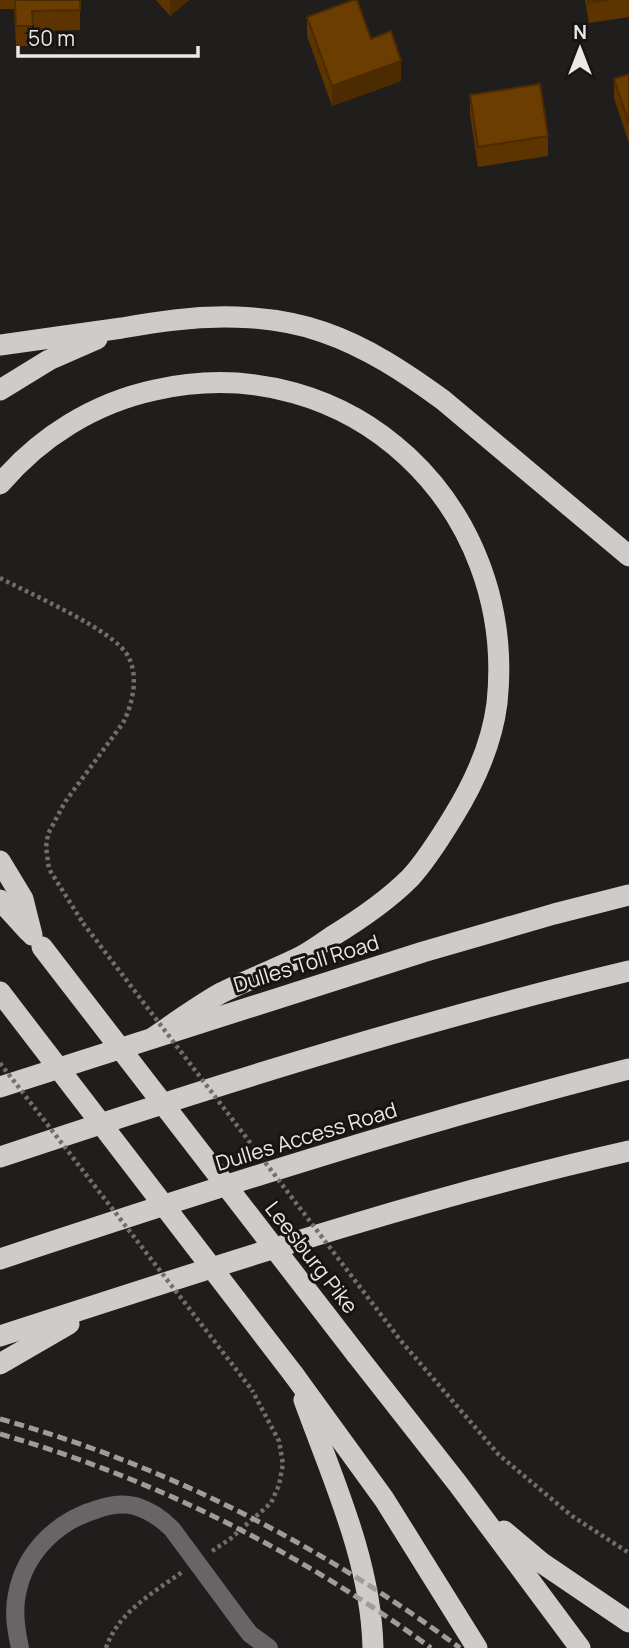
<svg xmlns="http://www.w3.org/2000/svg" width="629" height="1648" viewBox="0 0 629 1648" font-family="Manrope,sans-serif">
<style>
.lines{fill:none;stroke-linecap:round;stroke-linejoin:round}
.path{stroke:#716f6e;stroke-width:4.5;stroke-dasharray:3.5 3.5;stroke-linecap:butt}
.minor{stroke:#676566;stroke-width:18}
.highway{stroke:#cfcbcb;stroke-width:21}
.rail{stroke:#9f9d9b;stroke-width:5;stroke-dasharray:10 5;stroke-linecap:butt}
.path-bridge{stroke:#716f6e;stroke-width:4.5;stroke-dasharray:3.5 3.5;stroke-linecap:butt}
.highway-bridge{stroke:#cfcbcb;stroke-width:21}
.wall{fill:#5d3400}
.shaded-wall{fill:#4c2b00}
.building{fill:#6c3d00;stroke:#4c2b00;stroke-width:2}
.labels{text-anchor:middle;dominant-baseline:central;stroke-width:6;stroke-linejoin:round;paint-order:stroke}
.street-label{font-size:21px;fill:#ebe9e8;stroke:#171513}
</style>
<rect width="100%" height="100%" fill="#201e1c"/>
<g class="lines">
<!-- path -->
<g class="path">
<path d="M 0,578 C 28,593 114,630 128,656 C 139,676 133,703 123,723 L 65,802 L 48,834 L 46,847 L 49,869 L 83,923"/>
<polyline points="401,1341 499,1455 572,1516 629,1553"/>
<polyline points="212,1551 230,1539 271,1503 279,1485 283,1464 279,1441 252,1390"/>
<path d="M 106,1648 C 118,1612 153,1593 182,1572"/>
</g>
<!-- minor -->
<path class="minor" d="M 20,1648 C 16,1630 13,1612 17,1594 C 25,1552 57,1521 98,1509 C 110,1505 123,1503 135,1506 C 149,1510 162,1519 172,1529 L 243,1625 L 250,1634 L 269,1648"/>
<!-- highway -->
<g class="highway">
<path d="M 0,345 C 41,339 81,334 122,328 C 139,325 157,322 175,320 C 223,314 277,316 323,332 C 367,347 406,373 443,400 L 629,556"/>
<polyline points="0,390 49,360 97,339"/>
<path d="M 0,484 C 40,437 94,403 155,390 C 351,346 518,507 497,703 C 492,744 474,783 453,817 C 442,835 424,863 410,878 C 387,901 359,920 331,937 C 321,944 311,951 300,957 C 274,970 247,980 221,993 C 198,1006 176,1022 154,1037"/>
<polyline points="0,861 23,899 32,935"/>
<polyline points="0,900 29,932"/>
<polyline points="0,1087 423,952 554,914 629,895"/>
<path d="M 0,1157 C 207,1088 416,1022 629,971"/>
<path d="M 0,1259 C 208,1190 417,1123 629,1069"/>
<path d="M 0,1336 C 208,1269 416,1199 629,1151"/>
<polyline points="356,1354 458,1484 580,1648"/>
<polyline points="0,1364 69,1324"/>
<polyline points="294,1375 384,1499 477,1648"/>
<path d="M 304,1400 C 333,1480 371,1561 373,1648"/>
<polyline points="504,1531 542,1563 629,1622"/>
</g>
<!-- rail -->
<g class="rail">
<path d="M 0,1419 C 166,1465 321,1545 460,1648"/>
<path d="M 0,1434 C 156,1479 300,1552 431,1648"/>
</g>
<!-- path-bridge -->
<g class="path-bridge">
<polyline points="83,923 401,1341"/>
<polyline points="0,1063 252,1390"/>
</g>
<!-- highway-bridge -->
<g class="highway-bridge">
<polyline points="42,947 356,1354"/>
<polyline points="0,992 294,1375"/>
</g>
</g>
<!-- wall -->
<g class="wall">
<polygon points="0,0 80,0 80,30 33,31 33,46 16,46 14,9 0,9"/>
<polygon points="156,0 189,0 170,16"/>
<polygon points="585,0 629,0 629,17 589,23"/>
<polygon points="307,17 371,39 401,81 332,106 307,36"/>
<polygon points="629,74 629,143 614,98 614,79"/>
<polygon points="470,95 548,136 548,156 478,167 470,115"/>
</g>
<!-- shaded-wall -->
<g class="shaded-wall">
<polygon points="170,0 189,0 170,16"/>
<polygon points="401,61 401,81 332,106 332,86"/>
</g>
<!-- building -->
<g class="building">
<polygon points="15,0 80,0 80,10 32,11 33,26 16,26"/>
<polygon points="353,0 357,0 371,39 391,31 401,61 332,86 307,17"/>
<polygon points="588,0 610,0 589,3"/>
<polygon points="629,74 629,123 614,79"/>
<polygon points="540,84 548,136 478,147 470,95"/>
</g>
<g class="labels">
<!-- street labels -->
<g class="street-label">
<text transform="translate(306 963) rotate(-17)">Dulles Toll Road</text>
<text transform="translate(306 1136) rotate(-17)">Dulles Access Road</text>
<text transform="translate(312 1257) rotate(52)">Leesburg Pike</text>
</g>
</g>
<!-- north arrow -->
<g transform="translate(580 49)" stroke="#171513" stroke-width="5" paint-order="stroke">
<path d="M0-5L12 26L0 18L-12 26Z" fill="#ebe9e8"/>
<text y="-10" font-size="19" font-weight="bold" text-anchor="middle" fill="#ebe9e8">N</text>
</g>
<!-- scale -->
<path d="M18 46v10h180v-10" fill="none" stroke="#ebe9e8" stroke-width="3.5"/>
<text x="28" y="46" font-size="21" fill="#ebe9e8" stroke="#171513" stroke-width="5" paint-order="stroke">50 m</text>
</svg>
